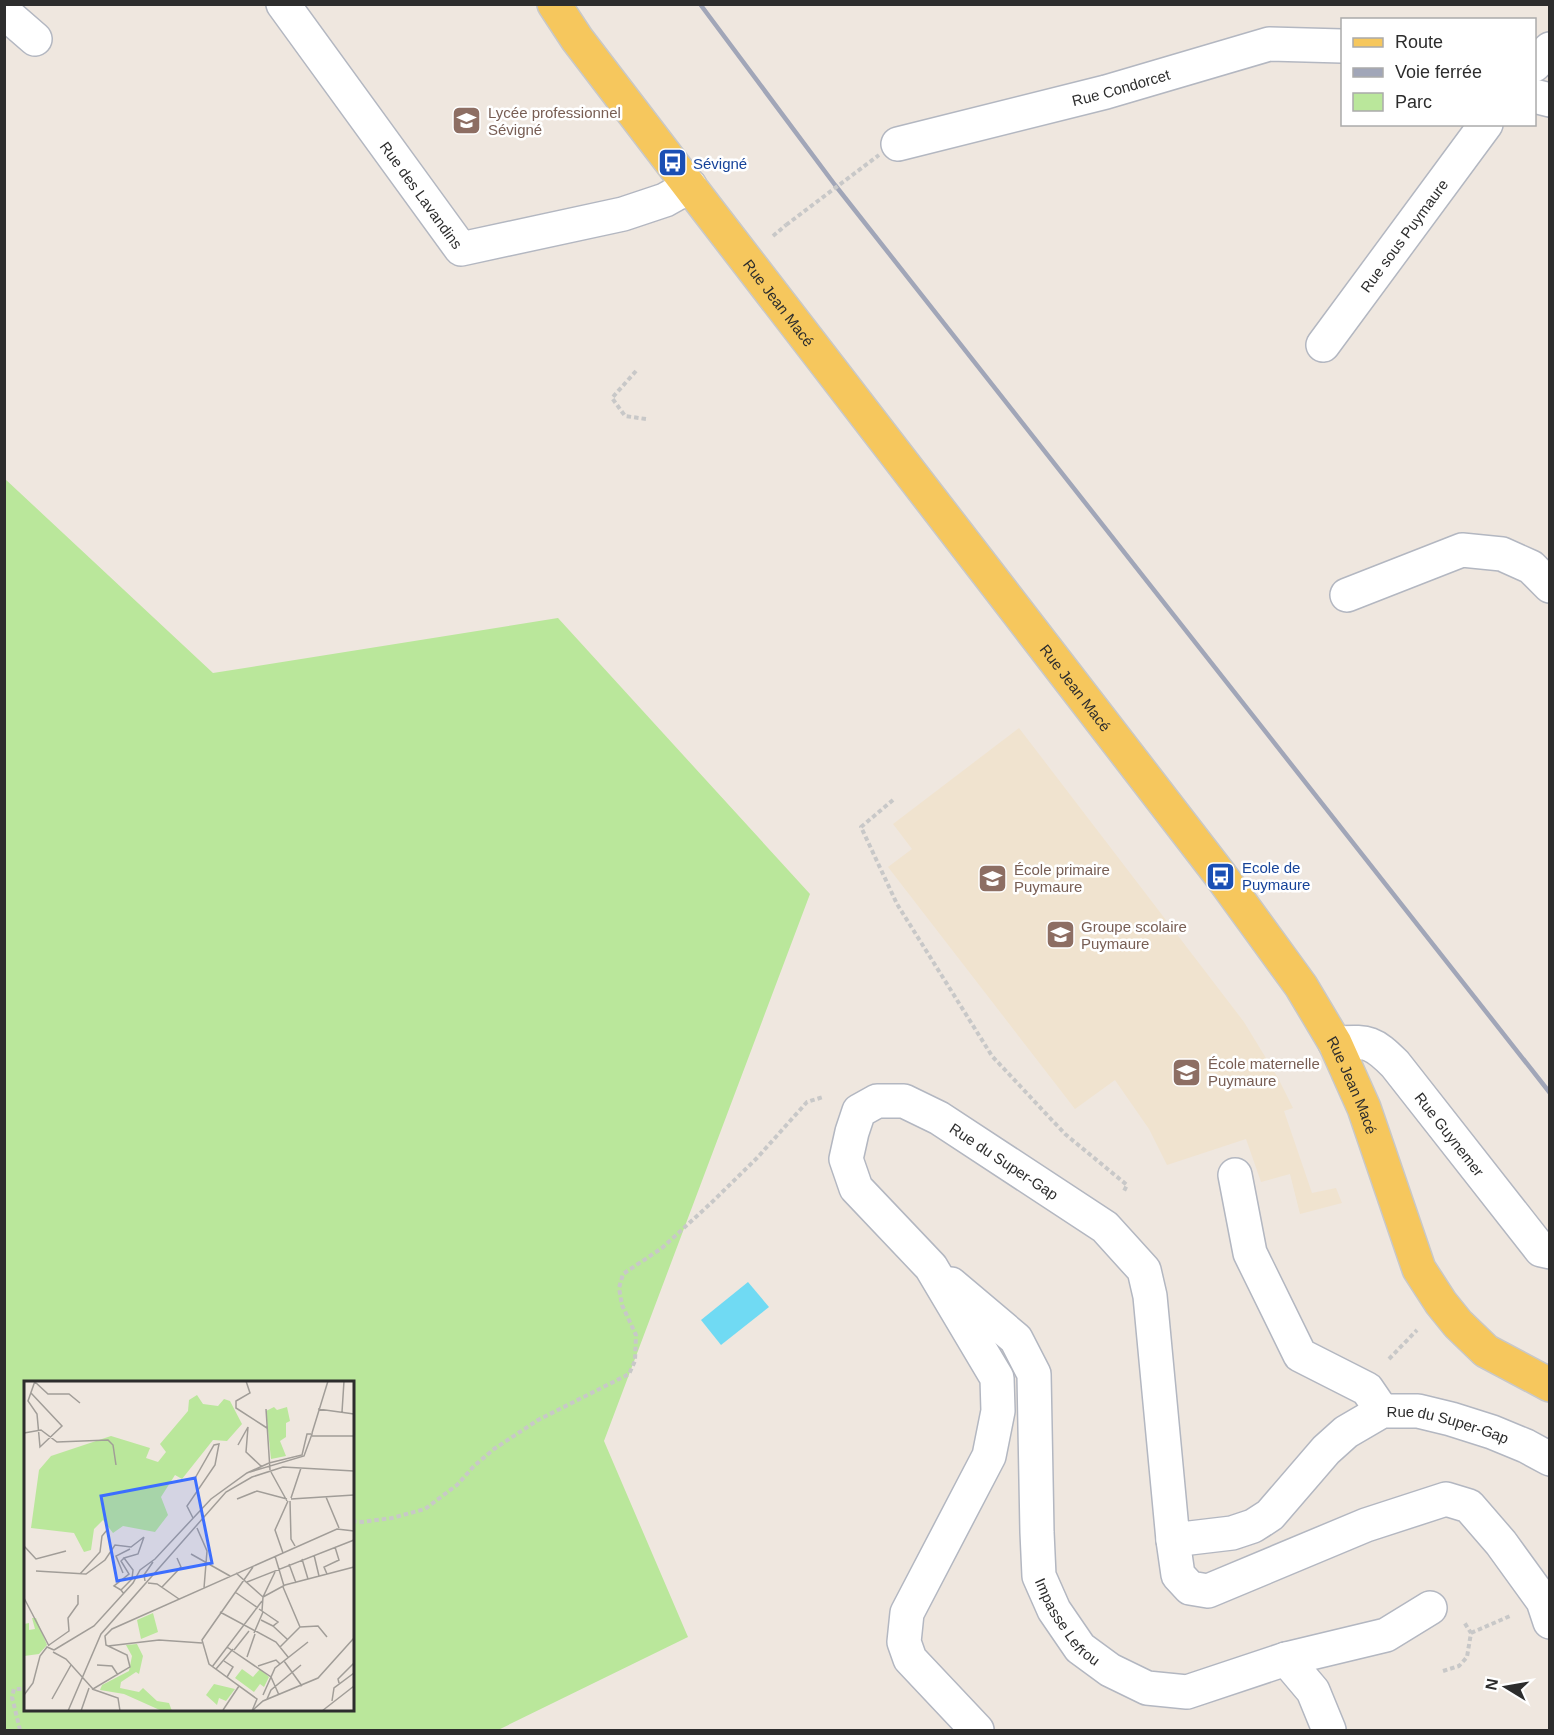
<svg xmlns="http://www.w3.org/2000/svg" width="1554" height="1735" viewBox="0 0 1554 1735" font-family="Arial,sans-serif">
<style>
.education{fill:#f0e3cf}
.green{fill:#bae79b;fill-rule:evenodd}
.water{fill:#70daf3}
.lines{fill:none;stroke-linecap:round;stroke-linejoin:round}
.minor-casing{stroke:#b3b7c1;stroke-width:36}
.major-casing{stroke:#c8c8c8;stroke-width:36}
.path{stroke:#c8c8c8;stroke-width:4;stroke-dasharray:4.5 3;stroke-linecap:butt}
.minor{stroke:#fff;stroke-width:33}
.major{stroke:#f6c75d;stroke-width:33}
.rail{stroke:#a1a6b8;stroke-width:4.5}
.path-bridge{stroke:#c8c8c8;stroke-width:4;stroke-dasharray:4.5 3;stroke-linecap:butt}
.labels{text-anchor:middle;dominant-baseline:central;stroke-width:5;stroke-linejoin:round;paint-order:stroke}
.street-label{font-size:15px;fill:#2d2d2d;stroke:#fff}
.education-label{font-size:15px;fill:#785e54;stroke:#fff;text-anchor:start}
.transit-label{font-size:15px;fill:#164399;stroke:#fff;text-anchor:start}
.inset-road{fill:none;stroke:#a19d98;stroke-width:1.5}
.view{fill:#3c6eff;fill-opacity:0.15;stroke:#3c6eff;stroke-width:3}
.inset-edge{fill:none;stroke:#2d2d2d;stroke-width:3}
</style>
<rect width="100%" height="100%" fill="#efe7df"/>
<!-- education -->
<polygon class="education" points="1019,728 1244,1022 1278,1078 1293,1108 1284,1111 1312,1193 1336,1188 1342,1203 1300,1214 1290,1174 1261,1182 1246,1139 1167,1165 1149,1129 1115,1080 1075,1109 888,867 912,849 893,824"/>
<!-- green -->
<path class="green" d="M 4,478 L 213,673 L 558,618 L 810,894 L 604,1441 L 688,1637 L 498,1730 L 5,1730 ZM 26,1382 L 352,1382 L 352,1710 L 26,1710 Z"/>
<!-- water -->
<polygon class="water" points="748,1282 769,1307 721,1345 701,1320"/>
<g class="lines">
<defs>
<g id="minor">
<path id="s1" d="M 283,4 L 461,249 L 623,214 L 665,200 L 690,186"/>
<polyline points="4,12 35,39"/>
<polyline points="1534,65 1550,49"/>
<polyline points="1534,96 1550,100"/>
<path id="s2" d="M 898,144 L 1106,92 L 1269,44 L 1342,46"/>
<path id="s3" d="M 1323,345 L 1486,124"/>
<polyline points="1347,595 1462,550 1502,554 1531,567 1550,586"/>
<path id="s4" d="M 1335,1043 C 1368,1042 1371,1040 1395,1064 L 1541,1250 L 1550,1252"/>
<polyline points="1235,1175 1250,1253 1300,1355 1367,1389 1382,1411"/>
<path id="s5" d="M 951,1284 L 1016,1339 L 1034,1374 L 1037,1532 L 1039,1576 L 1054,1610 L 1080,1648 L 1110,1670 L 1147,1688 L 1187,1692 L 1286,1659 L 1386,1635 L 1430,1608"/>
<polyline points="1173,1540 1178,1575 1190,1588 1208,1591 1366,1525 1446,1499 1469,1506 1501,1543 1543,1601 1550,1622"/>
<polyline points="1286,1659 1313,1691 1329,1730"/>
<path id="s6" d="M 977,1730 L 910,1659 L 904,1642 L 907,1613 L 989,1456 L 998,1411 L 997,1378 L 931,1267 L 856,1188 L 846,1159 L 852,1132 L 859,1111 L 877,1101 L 904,1101 L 939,1118 L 1105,1227 L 1144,1270 L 1150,1296 L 1173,1540 L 1232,1533 L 1253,1526 L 1270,1515 L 1326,1450 L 1346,1432 L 1382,1411 L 1418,1411 L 1451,1419 L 1492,1432 L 1526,1446 L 1550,1459"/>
</g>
<g id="major">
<path id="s7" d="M 554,4 L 577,39 L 707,209 L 1221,876 L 1301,986 L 1335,1043 L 1364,1108 L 1419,1269 L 1441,1303 L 1458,1324 L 1486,1351 L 1550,1385"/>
</g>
</defs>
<!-- minor casing -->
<use href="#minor" class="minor-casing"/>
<!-- major casing -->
<use href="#major" class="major-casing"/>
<!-- path -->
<g class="path">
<polyline points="773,236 786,225"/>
<polyline points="636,371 612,398 625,416 646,419"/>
<polyline points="893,800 861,827 897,904 992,1056 1065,1134 1127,1185 1123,1193"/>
<polyline points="1389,1359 1417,1330"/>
<polyline points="352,1521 362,1522 392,1518 425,1509 457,1485 474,1466 494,1449 538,1420 629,1374 635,1361 636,1335 622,1305 619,1288 623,1274 662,1248 710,1204 757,1158 807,1102 823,1097"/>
<polyline points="1471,1633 1510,1616"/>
<polyline points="1443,1671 1459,1666 1467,1657 1471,1633 1464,1622"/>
<polyline points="20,1730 12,1697 14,1689 26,1689"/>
</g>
<!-- minor -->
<use href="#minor" class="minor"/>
<!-- major -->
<use href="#major" class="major"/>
<!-- rail -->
<polyline class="rail" points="700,4 835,185 1550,1093"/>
<!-- path-bridge -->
<polyline class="path-bridge" points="786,225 879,155"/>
</g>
<!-- icons -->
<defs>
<symbol id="school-square" viewBox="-11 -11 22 22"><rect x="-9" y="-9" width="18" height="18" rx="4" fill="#8d6e63" stroke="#fff"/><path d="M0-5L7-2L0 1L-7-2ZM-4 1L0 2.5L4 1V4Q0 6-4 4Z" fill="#fff"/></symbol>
<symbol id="bus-square" viewBox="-11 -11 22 22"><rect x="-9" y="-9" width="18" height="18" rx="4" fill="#1a4fb4" stroke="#fff"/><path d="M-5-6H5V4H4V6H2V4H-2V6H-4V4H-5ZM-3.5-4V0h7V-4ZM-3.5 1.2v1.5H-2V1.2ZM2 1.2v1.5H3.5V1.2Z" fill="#fff"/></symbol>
</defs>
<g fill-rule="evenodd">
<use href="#school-square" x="450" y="104" width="33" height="33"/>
<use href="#bus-square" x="656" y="146" width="33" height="33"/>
<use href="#bus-square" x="1204" y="860" width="33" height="33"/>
<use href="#school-square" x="976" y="862" width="33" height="33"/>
<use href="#school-square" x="1044" y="918" width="33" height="33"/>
<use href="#school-square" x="1170" y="1056" width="33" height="33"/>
</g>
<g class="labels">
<!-- street labels -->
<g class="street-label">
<text stroke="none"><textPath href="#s2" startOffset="230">Rue Condorcet</textPath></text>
<text stroke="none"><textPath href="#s1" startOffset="236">Rue des Lavandins</textPath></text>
<text stroke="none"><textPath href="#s3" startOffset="136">Rue sous Puymaure</textPath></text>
<text stroke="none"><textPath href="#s7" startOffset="374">Rue Jean Macé</textPath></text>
<text stroke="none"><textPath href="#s7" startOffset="860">Rue Jean Macé</textPath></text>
<text stroke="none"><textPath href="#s7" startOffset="1346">Rue Jean Macé</textPath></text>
<text stroke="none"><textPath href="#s4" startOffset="156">Rue Guynemer</textPath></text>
<text stroke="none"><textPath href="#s6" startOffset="884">Rue du Super-Gap</textPath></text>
<text stroke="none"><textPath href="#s6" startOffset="1658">Rue du Super-Gap</textPath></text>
<text stroke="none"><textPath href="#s5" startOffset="381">Impasse Lefrou</textPath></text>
</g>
<!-- education labels -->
<g class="education-label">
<text x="488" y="112">Lycée professionnel<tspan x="488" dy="17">Sévigné</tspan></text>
<text x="1014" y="869">École primaire<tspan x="1014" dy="17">Puymaure</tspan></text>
<text x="1081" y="926">Groupe scolaire<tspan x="1081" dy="17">Puymaure</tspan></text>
<text x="1208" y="1063">École maternelle<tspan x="1208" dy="17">Puymaure</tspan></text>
</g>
<!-- transit labels -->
<g class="transit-label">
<text x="693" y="163">Sévigné</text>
<text x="1242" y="867">Ecole de<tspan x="1242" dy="17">Puymaure</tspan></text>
</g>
</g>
<!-- overview -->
<g transform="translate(24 1381)">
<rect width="330" height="330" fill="#efe7df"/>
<path d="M 173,14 L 179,23 L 194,25 L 200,18 L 206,20 L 218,43 L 203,60 L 189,59 L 158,98 L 151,94 L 137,116 L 144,134 L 131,151 L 99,145 L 89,152 L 79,139 L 70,148 L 67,169 L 60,171 L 50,152 L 7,147 L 15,89 L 27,75 L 87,55 L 126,67 L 122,77 L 134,81 L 142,71 L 136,63 L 164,30 L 165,19 ZM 250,26 L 253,29 L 263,26 L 266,40 L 262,42 L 262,56 L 256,60 L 262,75 L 247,78 L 242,30 ZM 129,232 L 134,251 L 117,258 L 113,239 ZM 8,237 L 12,237 L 23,264 L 15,273 L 0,275 L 0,243 L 5,242 L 5,249 L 11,248 ZM 113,263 L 119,275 L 115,293 L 112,291 L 97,301 L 96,307 L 115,311 L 119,307 L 133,320 L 145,322 L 148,330 L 138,330 L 100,313 L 76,309 L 78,304 L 105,290 L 108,275 L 102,264 ZM 218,288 L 229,296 L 236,288 L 245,296 L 240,306 L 236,303 L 230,311 L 211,297 ZM 190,303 L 211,308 L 202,320 L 195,317 L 193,324 L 182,314 Z" fill="#bae79b"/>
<path class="inset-road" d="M 222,0 L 226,12 L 212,20 L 212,27 L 243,47M 11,1 L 24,13 L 45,13 L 56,22M 7,12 L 38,45 L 16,66 L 13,33 L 4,20 L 11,0M 242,28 L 246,89M 294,28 L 330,33M 318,31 L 320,0M 0,52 L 17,49 L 33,61 L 84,59 L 89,64 L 92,84M 288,52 L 304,0M 288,55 L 330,55M 214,64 L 224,46 L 222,71 L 238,86M 247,91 L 263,120M 302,116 L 315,147M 267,117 L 277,87M 213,118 L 233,110 L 263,118M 267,118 L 330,114M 266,120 L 267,158 L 271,165M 169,137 L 163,125 L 191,84 L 195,63 L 190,64 L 170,99M 173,147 L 183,170 L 180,207M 0,165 L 12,178 L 42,170M 259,172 L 251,149 L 264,120M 167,173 L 206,195M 290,174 L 295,195M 251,175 L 260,205M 278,178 L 284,198M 265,183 L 272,202M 12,190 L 62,193 L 81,179 L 91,164 L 107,166 L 120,156M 99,192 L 92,175 L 106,168M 212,192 L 239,216M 56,193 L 76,171 L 78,155 L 83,149M 303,193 L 300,186 L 315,179 L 311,166M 121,200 L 120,194 L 129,181M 223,201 L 330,159M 124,202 L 133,203 L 155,218M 138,206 L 157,186 L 153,177M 259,206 L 276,246M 97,209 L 90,205 L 105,193 L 97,180 L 100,177M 211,211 L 234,227M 100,213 L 97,209 L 108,198 L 109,189 L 100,177 L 114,173 L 120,156M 239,216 L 261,204 L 330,186M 0,217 L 25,265M 235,228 L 254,241 L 249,245 L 237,239M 238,230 L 239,216 L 251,191M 196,231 L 252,261 L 264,276M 249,245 L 263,258M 276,246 L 294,245 L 303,256M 230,252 L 239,231M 25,264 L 45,250 L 44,237 L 54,223 L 54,214M 84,265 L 135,259 L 178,262M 203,266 L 247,296 L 255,314M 256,266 L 276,246M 30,269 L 70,245 L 109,202 L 116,189 L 131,178 L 187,118 L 223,92 L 245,82 L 278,74 L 283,53 L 288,53 L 280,75 L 226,91M 210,269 L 225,250M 29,271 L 42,278 L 69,308 L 106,286 L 103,274 L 82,264 L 81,255 L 88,248 L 313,148 L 330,150M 223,276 L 231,253M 200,280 L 209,286 L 203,296M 260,280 L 278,305M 73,284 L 88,285 L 94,294M 234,285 L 252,279 L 256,283M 188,286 L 238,220M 192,288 L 209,268M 315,302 L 314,298 L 330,282M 68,308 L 94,317 L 96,330M 0,314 L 9,302 L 16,275 L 23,266 L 30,269M 239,314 L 251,287 L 284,261M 28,318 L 47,284M 243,318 L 247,309 L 277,284M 308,320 L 310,307 L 330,292M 199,329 L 215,305M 229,329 L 239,320 L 294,297 L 330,257M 44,330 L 77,253 L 202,111 L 228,96 L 259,86 L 330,90M 57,330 L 65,307M 228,330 L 233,318 L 185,283 L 178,259 L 229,186M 298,330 L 330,305"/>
<path class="view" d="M 171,97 L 188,182 L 93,200 L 77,115 Z"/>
<rect width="330" height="330" class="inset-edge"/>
</g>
<!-- border -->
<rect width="1554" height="1735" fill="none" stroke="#2d2d2d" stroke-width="12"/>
<!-- legend -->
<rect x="1341" y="18" width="195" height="108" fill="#ffffff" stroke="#ababab" stroke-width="1.5"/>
<rect x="1353" y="38" width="30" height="9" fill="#f6c75d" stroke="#ababab" stroke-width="1.5"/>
<text x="1395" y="48" font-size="18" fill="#2d2d2d">Route</text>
<rect x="1353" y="68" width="30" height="9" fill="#a1a6b8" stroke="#ababab" stroke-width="1.5"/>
<text x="1395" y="78" font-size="18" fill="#2d2d2d">Voie ferrée</text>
<rect x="1353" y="93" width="30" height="18" fill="#bae79b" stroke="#ababab" stroke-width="1.5"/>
<text x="1395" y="108" font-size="18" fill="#2d2d2d">Parc</text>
<!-- north arrow -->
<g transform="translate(1506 1687) rotate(281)" stroke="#ffffff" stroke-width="4.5" paint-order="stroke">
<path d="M0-4.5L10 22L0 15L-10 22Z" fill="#2d2d2d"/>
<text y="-9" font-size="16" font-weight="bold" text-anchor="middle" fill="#2d2d2d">N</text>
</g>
</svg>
